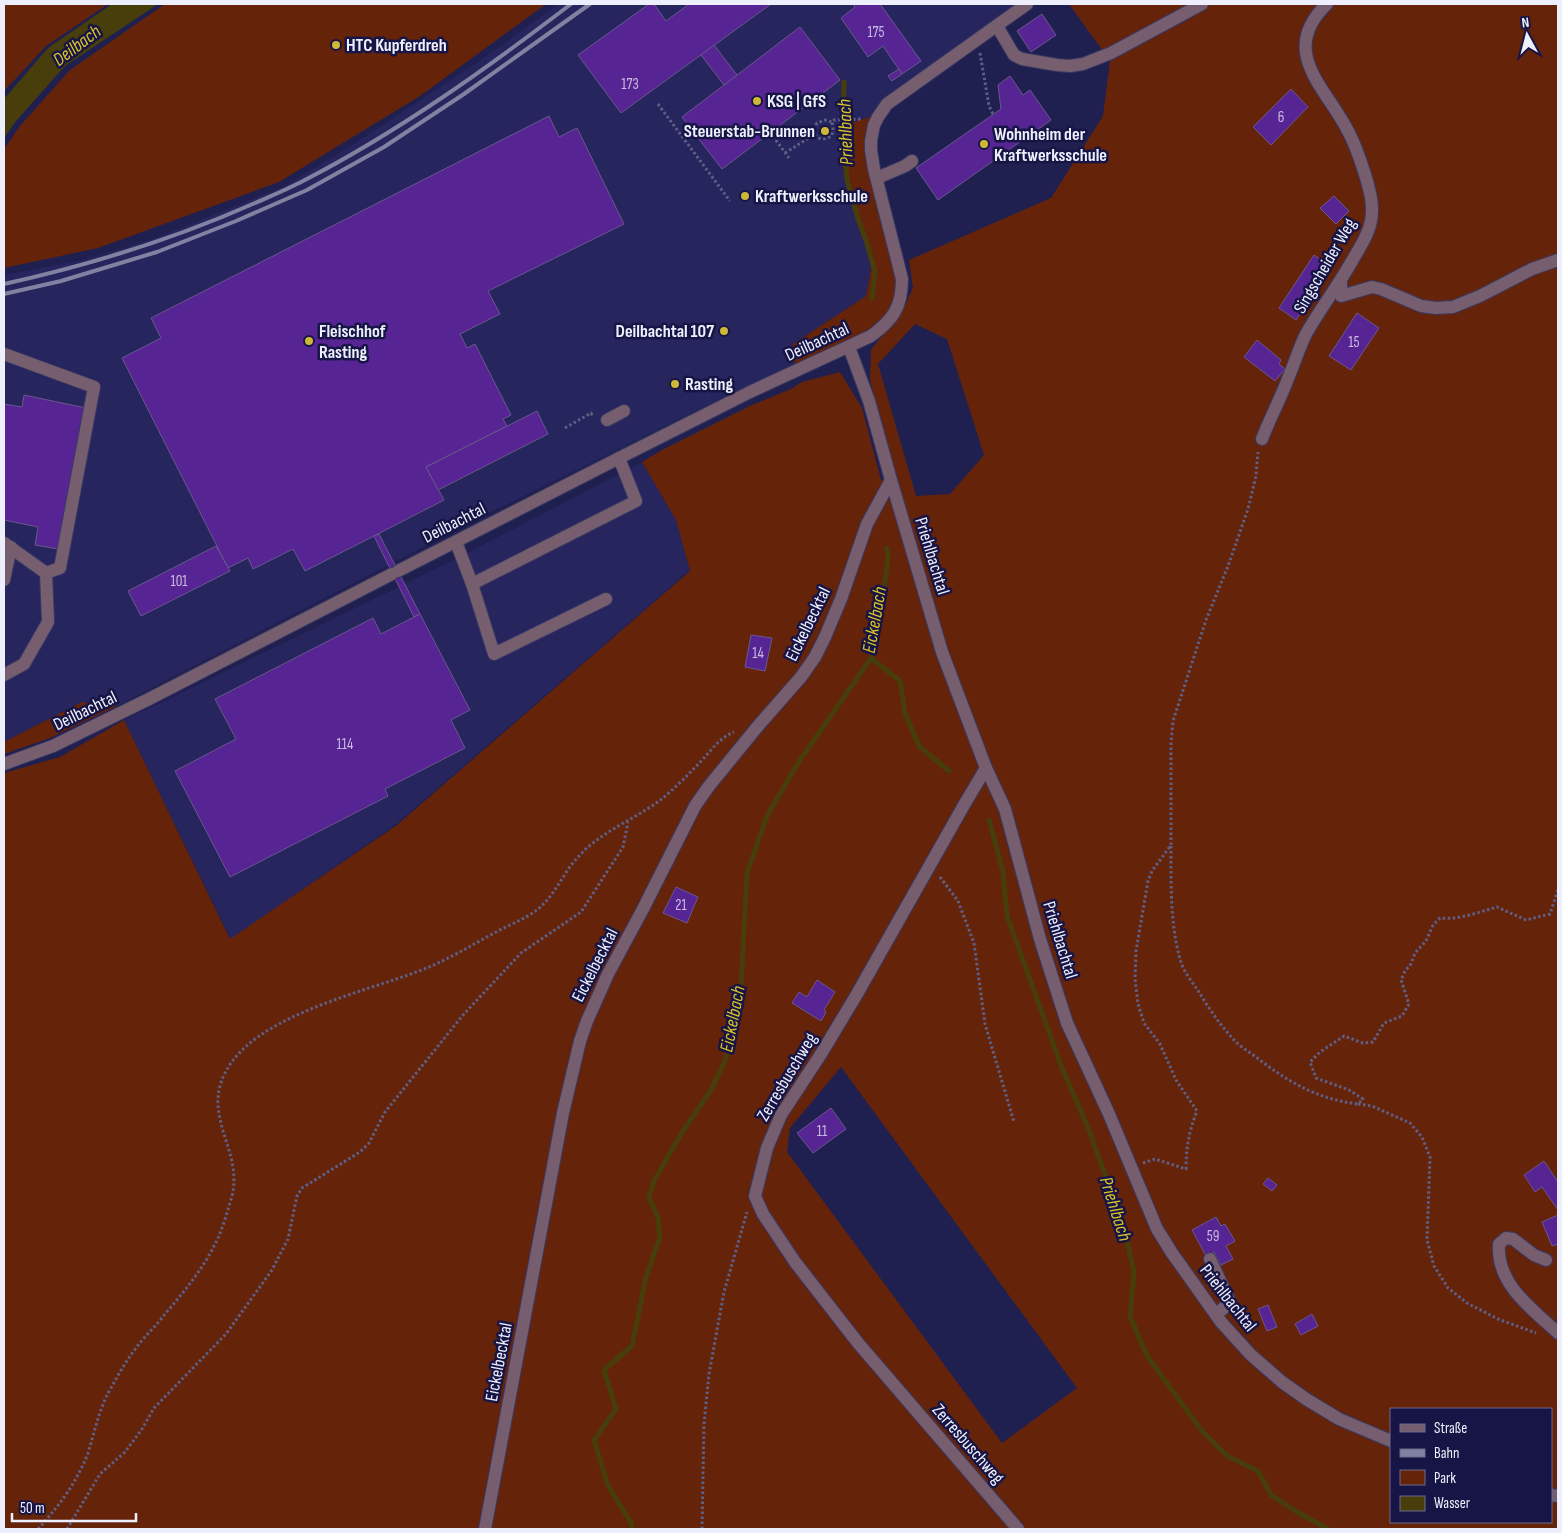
<svg xmlns="http://www.w3.org/2000/svg" width="1562" height="1533" viewBox="0 0 1562 1533" font-family="'Sofia Sans Condensed',sans-serif">
<style>
.built{fill:#26255d}
.green{fill:#65230a;fill-rule:evenodd}
.water{fill:#473e0c}
.lines{fill:none;stroke-linecap:round;stroke-linejoin:round}
.stream{stroke:#473e0c;stroke-width:5}
.building{fill:#572593;stroke:#6a578d}
.minor-casing{stroke:#393965;stroke-width:14}
.path{stroke:#5f5f85;stroke-width:3;stroke-dasharray:2.5 2.5;stroke-linecap:butt}
.minor{stroke:#765e6e;stroke-width:12}
.rail{stroke:#8182a1;stroke-width:4}
.poi-dot{fill:#ceb837;stroke:#171545;stroke-width:2}
.labels{text-anchor:middle;dominant-baseline:central;stroke-width:5;stroke-linejoin:round;paint-order:stroke}
.number-label{font-size:15px;fill:#c8bce2}
.poi-label{font-size:18px;font-weight:bold;fill:#edeffc;stroke:#171545;text-anchor:start}
.street-label{font-size:18px;fill:#edeffc;stroke:#171545}
.water-label{font-size:19px;font-style:italic;fill:#dbc329;stroke:#171545}
</style>
<rect width="100%" height="100%" fill="#202050"/>
<!-- built -->
<g class="built">
<polygon points="558,4 1026,4 876,115 839,127 855,217 872,264 866,296 793,344 796,365 748,385 467,524 117,706 82,702 4,742 4,275 83,260 153,239 283,187 357,142 481,60"/>
<polygon points="642,462 676,520 690,570 396,824 231,939 124,720 169,699 462,556"/>
</g>
<!-- green -->
<g class="green">
<polygon points="4,4 108,4 46,46 4,91"/>
<polygon points="165,4 546,4 420,96 279,182 98,248 4,268 4,149 20,126 70,70"/>
<path d="M 1069,4 L 1558,4 L 1558,1529 L 4,1529 L 4,773 L 60,757 L 124,720 L 230,939 L 397,825 L 690,571 L 676,520 L 642,462 L 662,450 L 750,406 L 791,389 L 802,382 L 840,372 L 862,408 L 881,480 L 896,477 L 870,380 L 871,350 L 903,309 L 913,288 L 909,260 L 1051,198 L 1103,116 L 1111,53 L 1103,51 ZM 915,324 L 947,339 L 984,455 L 950,494 L 916,496 L 878,364 ZM 841,1067 L 1077,1388 L 1002,1443 L 787,1152 L 790,1128 ZM 1391,1409 L 1551,1409 L 1551,1522 L 1391,1522 Z"/>
<polygon points="876,115 873,123 899,293 883,323 796,365 790,356 793,344 866,296 872,264 855,217 844,175 838,127"/>
<polygon points="82,702 117,706 50,738 4,754 4,742"/>
</g>
<!-- water -->
<polygon class="water" points="112,4 158,4 65,66 16,121 4,138 4,99 48,48"/>
<g class="lines">
<!-- stream -->
<g class="stream">
<polyline points="844,82 843,122 847,180 858,219 866,240 875,272 872,298"/>
<polyline points="871,658 900,681 905,713 919,746 949,771"/>
<polyline points="989,820 1003,872 1007,916 1062,1068 1087,1125 1123,1224 1134,1272 1130,1316 1147,1356 1202,1431 1227,1456 1258,1471 1271,1495 1297,1512 1328,1529"/>
<polyline points="631,1529 632,1524 608,1486 594,1440 616,1409 604,1370 632,1346 646,1277 660,1237 658,1218 649,1197 654,1181 681,1134 711,1090 726,1059 727,1046 737,1017 741,988 747,873 767,816 798,763 871,658 882,603 888,559 887,548"/>
</g>
</g>
<!-- building -->
<g class="building">
<polygon points="649,4 654,4 666,21 689,4 771,4 621,113 578,55"/>
<polygon points="853,4 880,4 921,61 902,74 883,46 868,57 841,18 855,7"/>
<polygon points="1042,14 1056,35 1031,52 1017,31"/>
<polygon points="800,27 840,80 722,169 682,117"/>
<polygon points="714,45 737,75 724,85 701,55"/>
<polygon points="899,69 902,74 892,81 888,76"/>
<polygon points="1010,76 1023,95 1030,90 1051,120 938,200 916,168 1001,109 998,85"/>
<polygon points="1291,89 1308,107 1271,145 1253,127"/>
<polygon points="549,116 559,137 577,128 624,224 488,291 500,314 460,334 467,348 475,344 511,415 503,419 507,426 426,467 444,500 374,536 305,571 293,549 253,569 248,558 228,568 122,358 161,338 151,318"/>
<polygon points="1334,196 1349,211 1336,224 1320,208"/>
<polygon points="1314,255 1331,267 1296,320 1279,308"/>
<polygon points="1357,313 1379,328 1351,370 1329,356"/>
<polygon points="1257,340 1281,360 1279,364 1285,369 1275,381 1244,357"/>
<polygon points="24,395 86,408 58,549 35,545 38,527 4,520 4,404 22,407"/>
<polygon points="537,411 548,434 438,490 426,467"/>
<polygon points="379,534 420,614 414,617 374,536"/>
<polygon points="216,546 230,571 141,616 128,591"/>
<polygon points="420,614 470,710 451,720 465,748 385,789 388,796 230,877 175,771 236,739 215,699 373,618 381,634"/>
<polygon points="751,635 772,638 765,671 745,667"/>
<polygon points="676,887 698,897 687,923 663,913"/>
<polygon points="817,980 835,992 824,1010 826,1012 821,1021 792,1003 799,992 807,997"/>
<polygon points="831,1108 846,1129 813,1153 797,1133"/>
<polygon points="1544,1161 1558,1182 1558,1210 1542,1187 1535,1192 1524,1175"/>
<polygon points="1268,1178 1277,1185 1272,1191 1263,1184"/>
<polygon points="1558,1215 1558,1244 1552,1246 1542,1222"/>
<polygon points="1216,1217 1221,1226 1225,1224 1235,1241 1226,1246 1233,1259 1221,1265 1214,1252 1206,1256 1192,1230"/>
<polygon points="1268,1305 1277,1327 1267,1331 1258,1309"/>
<polygon points="1312,1314 1318,1326 1301,1335 1295,1324"/>
</g>
<g class="lines">
<defs>
<g id="minor">
<polyline points="997,26 1014,55 1022,59 1057,65 1070,66 1083,64 1111,53 1202,4"/>
<polyline points="877,178 905,166 912,161"/>
<polyline points="1341,281 1341,296 1372,287 1381,289 1421,306 1436,308 1453,307 1480,296 1532,269 1558,260"/>
<polyline points="849,347 869,401 891,480 942,652 986,768 1005,809 1040,939 1067,1023 1109,1114 1157,1229 1172,1253 1221,1322 1251,1355 1282,1382 1306,1399 1339,1419 1391,1441"/>
<polyline points="4,354 94,387 60,568 46,573 4,543"/>
<polyline points="607,420 624,411"/>
<path d="M 1262,439 C 1270,418 1281,398 1289,376 C 1295,362 1299,348 1306,334 C 1320,309 1338,286 1352,261 C 1362,244 1373,228 1372,208 C 1372,191 1357,148 1349,133 C 1327,88 1277,52 1327,4"/>
<polyline points="456,542 472,584 494,654 606,599"/>
<path d="M 398,571 L 625,455 L 750,392 L 871,336 C 893,320 902,307 902,279 L 874,169 L 871,150 L 871,141 L 874,125 L 878,117 L 887,104 L 1027,4"/>
<polyline points="4,580 11,547"/>
<polyline points="472,584 636,501 619,458"/>
<polyline points="4,675 24,664 48,622 46,573"/>
<polyline points="4,764 53,746 149,699 392,574"/>
<polyline points="986,768 964,805 857,994 821,1054 781,1115 767,1148 755,1196 763,1214 795,1262 858,1343 1018,1529"/>
<polyline points="1210,1259 1230,1302 1216,1315"/>
<path d="M 1546,1260 L 1534,1255 L 1513,1239 L 1506,1238 L 1499,1244 C 1496,1284 1532,1309 1558,1333"/>
<polyline points="1551,1495 1558,1496"/>
<polyline points="485,1529 563,1113 580,1041 587,1021 608,974 643,909 695,806 709,786 758,726 801,677 815,657 825,637 841,599 867,524 891,480"/>
</g>
</defs>
<!-- minor casing -->
<use href="#minor" class="minor-casing"/>
<!-- path -->
<g class="path">
<polyline points="980,53 989,106 993,114"/>
<polyline points="658,104 730,201"/>
<polyline points="770,132 789,158"/>
<path d="M 815,134 C 819,141 826,140 832,135 L 833,128 L 832,122"/>
<polyline points="785,153 815,134 814,129 817,123 825,120 832,122 834,120 862,119"/>
<polyline points="565,428 591,413 593,417"/>
<path d="M 1171,846 C 1171,883 1170,923 1180,959 C 1183,971 1192,982 1199,992 C 1209,1009 1221,1026 1235,1041 C 1241,1047 1249,1052 1256,1057 C 1288,1082 1317,1099 1358,1104 L 1363,1099 L 1349,1090 L 1316,1078 L 1310,1062 L 1320,1052 L 1344,1036 L 1363,1043 L 1373,1042 L 1384,1023 L 1402,1016 L 1409,1004 L 1401,980 L 1405,971 L 1411,964 L 1415,953 L 1426,941 L 1433,925 L 1440,918 C 1459,920 1479,912 1497,907 L 1526,920 L 1550,914 L 1558,890"/>
<polyline points="940,877 958,901 974,943 985,1024 1014,1122"/>
<polyline points="1358,1104 1372,1106 1410,1123 1422,1137 1430,1157 1427,1240 1434,1266 1448,1288 1467,1303 1498,1319 1536,1333"/>
<path d="M 1143,1163 L 1155,1159 L 1186,1169 C 1186,1148 1189,1131 1197,1111 L 1176,1080 L 1160,1044 L 1144,1023 L 1138,1004 L 1135,979 L 1136,951 L 1148,881 L 1152,871 L 1171,845 L 1171,743 L 1173,721 L 1206,620 L 1228,566 L 1248,509 L 1256,476 L 1258,452"/>
<path d="M 38,1529 C 59,1506 77,1482 88,1453 C 95,1431 99,1408 111,1388 C 119,1373 128,1358 139,1344 C 147,1334 157,1325 165,1314 C 183,1293 203,1269 215,1244 C 222,1232 228,1209 232,1196 C 244,1148 196,1113 231,1063 C 265,1014 364,992 419,971 C 446,961 470,946 496,932 C 507,926 520,921 531,914 C 554,900 561,875 578,857 C 601,831 636,819 663,798 C 677,786 691,772 704,758 C 713,748 721,737 734,732"/>
<polyline points="67,1529 100,1474 125,1452 142,1429 154,1408 226,1334 272,1270 288,1239 297,1196 302,1188 360,1152 369,1143 385,1112 463,1015 521,953 581,912 623,847 628,822"/>
<polyline points="702,1529 704,1424 709,1374 724,1292 747,1212"/>
</g>
<!-- minor -->
<use href="#minor" class="minor"/>
<!-- rail -->
<g class="rail">
<path d="M 4,284 C 90,265 174,239 255,203 C 271,196 288,189 303,181 C 398,132 486,69 571,4"/>
<polyline points="4,294 61,281 157,252 236,221 307,190 384,147 464,94 590,4"/>
</g>
</g>
<!-- markers -->
<g class="poi-dot">
<circle cx="336" cy="45" r="5"/>
<circle cx="757" cy="101" r="5"/>
<circle cx="825" cy="131" r="5"/>
<circle cx="984" cy="144" r="5"/>
<circle cx="745" cy="196" r="5"/>
<circle cx="724" cy="331" r="5"/>
<circle cx="309" cy="341" r="5"/>
<circle cx="675" cy="384" r="5"/>
</g>
<g class="labels">
<!-- number labels -->
<g class="number-label">
<text x="876" y="32">175</text>
<text x="630" y="84">173</text>
<text x="1281" y="117">6</text>
<text x="1354" y="342">15</text>
<text x="179" y="581">101</text>
<text x="758" y="653">14</text>
<text x="345" y="744">114</text>
<text x="681" y="905">21</text>
<text x="822" y="1131">11</text>
<text x="1213" y="1236">59</text>
</g>
<!-- poi labels -->
<g class="poi-label">
<text x="346" y="45">HTC Kupferdreh</text>
<text x="767" y="101">KSG | GfS</text>
<text x="815" y="131" text-anchor="end">Steuerstab-Brunnen</text>
<text x="994" y="134">Wohnheim der<tspan x="994" dy="21">Kraftwerksschule</tspan></text>
<text x="755" y="196">Kraftwerksschule</text>
<text x="319" y="331">Fleischhof<tspan x="319" dy="21">Rasting</tspan></text>
<text x="714" y="331" text-anchor="end">Deilbachtal 107</text>
<text x="685" y="384">Rasting</text>
</g>
<!-- street labels -->
<g class="street-label">
<text transform="translate(1325 266) rotate(-60)">Singscheider Weg</text>
<text transform="translate(817 342) rotate(-25)">Deilbachtal</text>
<text transform="translate(454 523) rotate(-27)">Deilbachtal</text>
<text transform="translate(932 556) rotate(73)">Priehlbachtal</text>
<text transform="translate(808 624) rotate(-64)">Eickelbecktal</text>
<text transform="translate(85 711) rotate(-26)">Deilbachtal</text>
<text transform="translate(1060 940) rotate(73)">Priehlbachtal</text>
<text transform="translate(595 965) rotate(-63)">Eickelbecktal</text>
<text transform="translate(787 1077) rotate(-59)">Zerresbuschweg</text>
<text transform="translate(1228 1298) rotate(52)">Priehlbachtal</text>
<text transform="translate(499 1362) rotate(-79)">Eickelbecktal</text>
<text transform="translate(968 1444) rotate(49)">Zerresbuschweg</text>
</g>
<!-- water labels -->
<g class="water-label">
<text transform="translate(77 46) rotate(-37)">Deilbach</text>
<text transform="translate(846 132) rotate(-92)">Priehlbach</text>
<text transform="translate(875 620) rotate(-80)">Eickelbach</text>
<text transform="translate(733 1019) rotate(-79)">Eickelbach</text>
<text transform="translate(1115 1209) rotate(72)">Priehlbach</text>
</g>
</g>
<!-- border -->
<rect width="1562" height="1533" fill="none" stroke="#edeffc" stroke-width="10"/>
<!-- legend -->
<rect x="1390" y="1408" width="162" height="115" fill="#171545" stroke="#6d6c8e"/>
<rect x="1400" y="1424" width="25" height="8" fill="#765e6e" stroke="#6d6c8e"/>
<text x="1434" y="1433" font-size="15" fill="#edeffc">Straße</text>
<rect x="1400" y="1449" width="25" height="8" fill="#8182a1" stroke="#6d6c8e"/>
<text x="1434" y="1458" font-size="15" fill="#edeffc">Bahn</text>
<rect x="1400" y="1470" width="25" height="15" fill="#65230a" stroke="#6d6c8e"/>
<text x="1434" y="1483" font-size="15" fill="#edeffc">Park</text>
<rect x="1400" y="1496" width="25" height="15" fill="#473e0c" stroke="#6d6c8e"/>
<text x="1434" y="1508" font-size="15" fill="#edeffc">Wasser</text>
<!-- north arrow -->
<g transform="translate(1527 35) rotate(353)" stroke="#171545" stroke-width="4" paint-order="stroke">
<path d="M0-4L9 19L0 12L-9 19Z" fill="#edeffc"/>
<text y="-8" font-size="14" font-weight="bold" text-anchor="middle" fill="#edeffc">N</text>
</g>
<!-- scale -->
<path d="M12 1513v8h124v-8" fill="none" stroke="#edeffc" stroke-width="2.5"/>
<text x="20" y="1513" font-size="15" fill="#edeffc" stroke="#171545" stroke-width="4" paint-order="stroke">50 m</text>
</svg>
